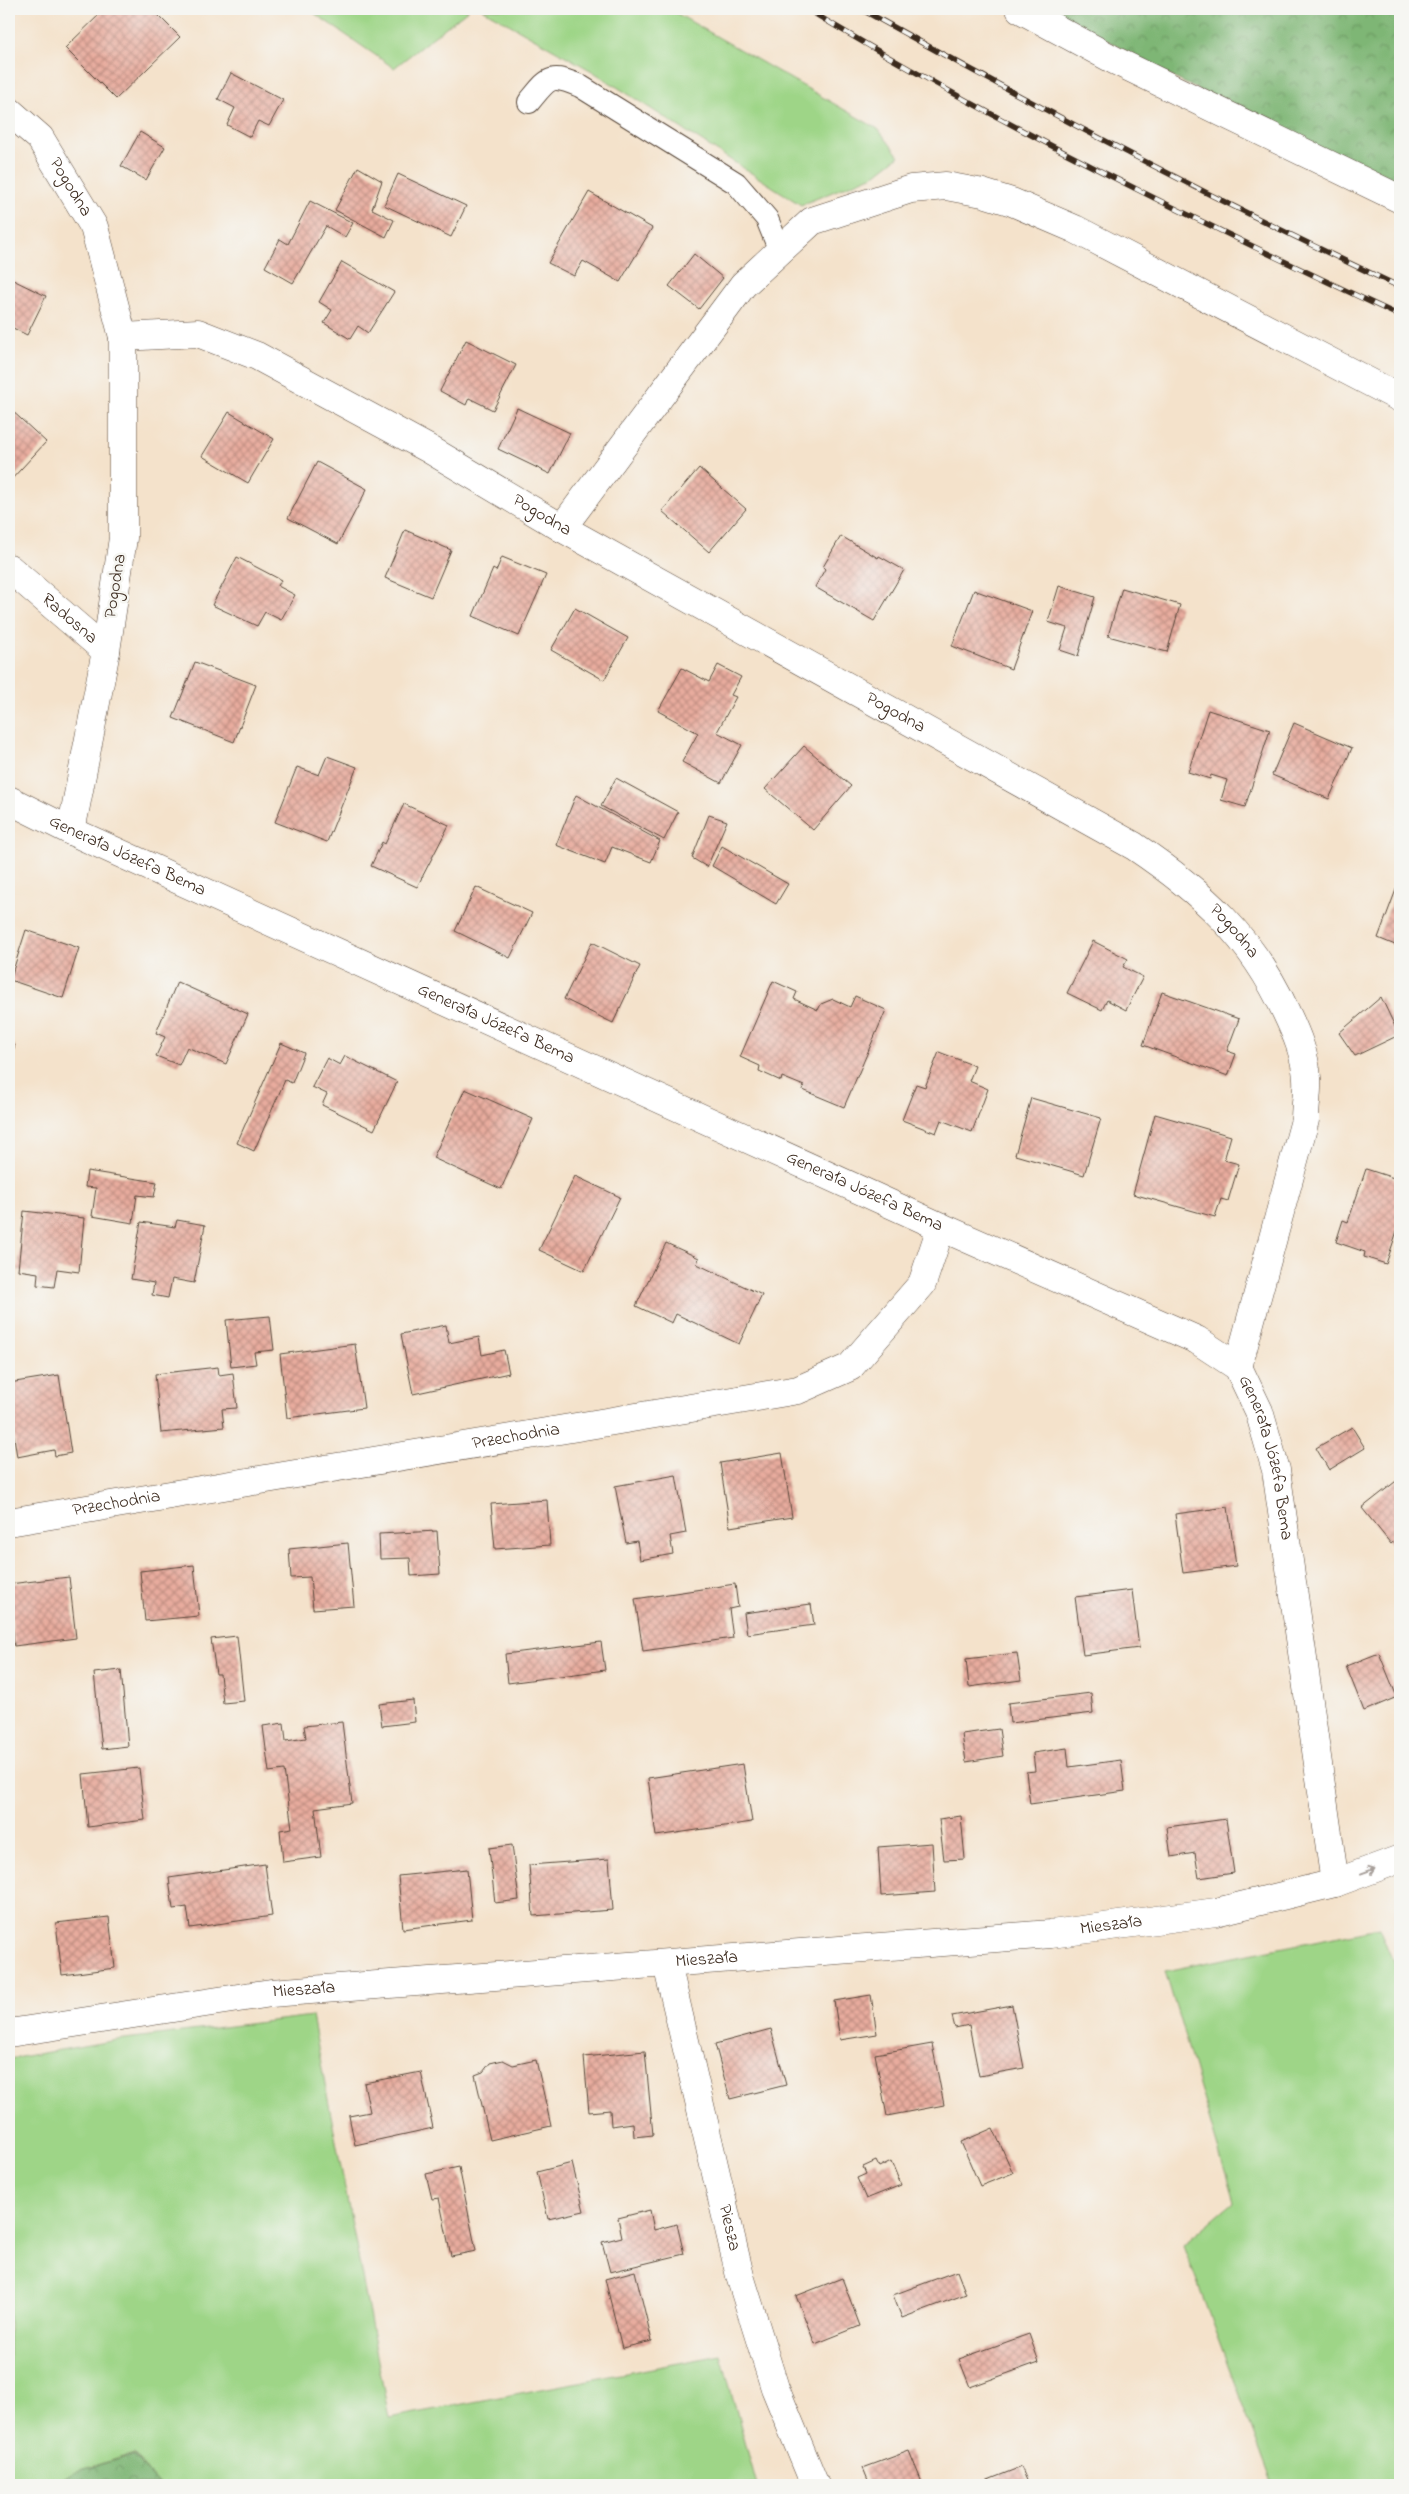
<svg xmlns="http://www.w3.org/2000/svg" width="1409" height="2494" viewBox="0 0 1409 2494" font-family="'Indie Flower',sans-serif">
<style>
.green{fill:#9ed587;stroke:#6c8052}
.forest{fill:url(#forest-crowns);stroke:#5c7049}
.building{fill:url(#building-cross-hatch)}
.lines{fill:none;stroke-linecap:round;stroke-linejoin:round}
.service-casing{stroke:#574638;stroke-width:24}
.minor-casing{stroke:#574638;stroke-width:29}
.service{stroke:#fff;stroke-width:22}
.minor{stroke:#fff;stroke-width:28}
.rail-casing{stroke:#3b2a1e;stroke-width:5.5}
.rail{stroke:#f6f6f2;stroke-width:4;stroke-dasharray:11;stroke-linecap:butt}
.oneway{stroke:#a79f9a}
.labels{text-anchor:middle;dominant-baseline:central;stroke-width:5;stroke-linejoin:round;paint-order:stroke}
.street-label{font-size:18px;fill:#3b2a1e;stroke:#f6f6f2}
</style>
<defs>
<pattern id="forest-crowns" width="20" height="18" patternUnits="userSpaceOnUse" patternTransform="scale(1.25)"><rect width="20" height="18" fill="#7eb674"/><path d="M2 6a3 3 0 1 1 6 0M12 15a3 3 0 1 1 6 0" fill="none" stroke="#68945f"/></pattern>
<pattern id="building-cross-hatch" width="8" height="8" patternUnits="userSpaceOnUse" patternTransform="scale(1.25)"><rect width="8" height="8" fill="#e8ac9e"/><path d="M0 0l8 8M0 8l8-8" fill="none" stroke="#bd8c80"/></pattern>
</defs>
<rect width="100%" height="100%" fill="#f6f6f2"/>
<filter id="ink" filterUnits="userSpaceOnUse"><feTurbulence type="fractalNoise" baseFrequency=".02" numOctaves="2"/><feDisplacementMap in="SourceGraphic" scale="10" xChannelSelector="R" yChannelSelector="G"/><feConvolveMatrix kernelMatrix="1 2 1 2 8 2 1 2 1" color-interpolation-filters="sRGB"/></filter>
<filter id="wash" filterUnits="userSpaceOnUse"><feTurbulence type="fractalNoise" baseFrequency=".0096" numOctaves="4" result="noise"/><feDisplacementMap in="SourceGraphic" scale="20" xChannelSelector="R" yChannelSelector="G"/><feGaussianBlur stdDeviation="1.12" result="paint"/><feColorMatrix in="noise" values="0 0 0 0 0 0 0 0 0 0 0 0 0 0 0 0 0 1.4 0 .05"/><feComposite in="paint" operator="in"/></filter>
<g filter="url(#wash)">
<rect width="100%" height="100%" fill="#f4e2cb"/>
<!-- green -->
<g class="green">
<polygon points="308,9 469,9 394,68"/>
<polygon points="482,9 669,9 878,129 899,156 876,174 801,205 592,71"/>
<polygon points="1379,1928 1400,1978 1400,2485 1273,2485 1183,2245 1234,2202 1165,1971"/>
<polygon points="312,2016 389,2418 721,2355 757,2485 159,2485 134,2454 73,2472 53,2485 9,2485 9,2059 117,2040"/>
</g>
<!-- forest -->
<g class="forest">
<polygon points="1053,9 1400,9 1400,188 1164,73"/>
<polygon points="134,2455 159,2485 53,2485 73,2472"/>
</g>
<g id="blocks">
<!-- building -->
<g class="building">
<polygon points="105,9 152,9 180,37 116,99 65,48"/>
<polygon points="231,73 283,100 269,126 258,121 250,137 227,125 235,108 218,99"/>
<polygon points="140,132 165,147 146,180 121,166"/>
<polygon points="358,167 382,181 372,209 394,220 386,237 335,210"/>
<polygon points="398,174 466,206 451,237 384,205"/>
<polygon points="589,192 652,228 620,282 583,261 574,276 548,263"/>
<polygon points="310,201 353,223 345,237 326,226 293,283 265,267 280,239 288,244"/>
<polygon points="694,254 723,278 699,309 669,286"/>
<polygon points="342,262 394,292 368,333 358,326 350,339 324,323 332,310 319,302"/>
<polygon points="9,278 46,296 27,335 9,326"/>
<polygon points="466,340 516,365 493,410 469,398 466,405 440,391"/>
<polygon points="9,408 46,442 9,482"/>
<polygon points="517,408 570,433 550,474 498,449"/>
<polygon points="229,412 274,439 248,483 202,456"/>
<polygon points="317,462 367,489 338,544 288,518"/>
<polygon points="699,468 746,509 709,552 662,511"/>
<polygon points="405,530 451,550 431,597 385,578"/>
<polygon points="841,536 878,558 879,556 904,570 874,621 815,587 825,569 823,567"/>
<polygon points="237,557 281,580 278,586 295,595 281,620 265,612 257,626 212,605"/>
<polygon points="502,557 546,575 519,636 473,616 493,569 496,571"/>
<polygon points="1059,586 1095,597 1078,656 1060,650 1067,628 1048,622"/>
<polygon points="1122,588 1180,605 1167,652 1108,636"/>
<polygon points="974,590 1032,611 1011,669 952,646"/>
<polygon points="575,608 628,638 604,680 551,650"/>
<polygon points="195,662 256,685 234,742 173,718"/>
<polygon points="718,665 741,677 731,695 736,697 717,732 742,745 721,783 682,762 698,733 658,711 682,668 709,682"/>
<polygon points="1208,710 1270,730 1245,807 1221,800 1227,780 1211,775 1210,779 1188,772"/>
<polygon points="1294,723 1352,748 1329,799 1272,775"/>
<polygon points="804,746 851,786 813,830 765,789"/>
<polygon points="327,756 357,767 327,842 275,822 297,767 319,775"/>
<polygon points="616,778 678,812 664,840 601,806"/>
<polygon points="576,795 660,841 651,862 612,847 605,864 556,845"/>
<polygon points="404,804 449,825 417,887 371,866 382,842 385,844"/>
<polygon points="709,815 727,821 707,867 692,858"/>
<polygon points="722,846 788,884 776,904 712,866"/>
<polygon points="1400,879 1400,947 1378,938"/>
<polygon points="476,887 532,913 510,958 455,931"/>
<polygon points="26,930 79,948 63,998 10,980"/>
<polygon points="1093,941 1128,959 1123,967 1143,977 1126,1010 1107,1000 1102,1010 1067,993"/>
<polygon points="592,942 640,966 613,1023 564,999"/>
<polygon points="773,981 797,992 794,999 818,1010 821,1004 833,999 850,1007 855,996 886,1010 844,1107 803,1090 804,1086 782,1077 781,1081 759,1071 760,1066 740,1057"/>
<polygon points="177,982 248,1014 226,1064 187,1047 179,1065 156,1056 165,1037 156,1033"/>
<polygon points="1162,992 1239,1019 1227,1051 1236,1054 1228,1076 1143,1045"/>
<polygon points="1381,997 1399,1035 1355,1056 1339,1033"/>
<polygon points="9,1043 15,1045 9,1063"/>
<polygon points="281,1043 304,1053 292,1083 285,1080 254,1151 237,1143"/>
<polygon points="939,1052 975,1066 969,1081 988,1089 972,1132 941,1120 936,1133 902,1120 916,1084 925,1087"/>
<polygon points="345,1056 397,1082 374,1130 322,1105 327,1094 312,1087 327,1058 340,1065"/>
<polygon points="465,1089 533,1119 501,1189 433,1158"/>
<polygon points="1031,1098 1101,1118 1084,1175 1015,1155"/>
<polygon points="1155,1114 1231,1136 1224,1160 1239,1164 1228,1201 1221,1199 1215,1217 1133,1194"/>
<polygon points="1366,1169 1400,1180 1400,1195 1396,1208 1400,1209 1400,1222 1386,1264 1364,1257 1365,1252 1336,1242 1343,1220 1348,1222"/>
<polygon points="87,1171 157,1182 154,1197 137,1195 133,1223 92,1216 96,1188 85,1187"/>
<polygon points="575,1176 620,1197 584,1271 539,1250"/>
<polygon points="24,1211 84,1218 79,1272 57,1269 54,1287 37,1285 38,1273 18,1270"/>
<polygon points="177,1220 205,1225 194,1283 172,1279 168,1298 152,1295 154,1283 131,1279 141,1222 175,1227"/>
<polygon points="666,1243 699,1258 697,1264 762,1295 739,1344 676,1314 672,1323 636,1306"/>
<polygon points="270,1316 274,1350 254,1352 256,1364 231,1367 226,1320"/>
<polygon points="446,1325 449,1343 479,1337 482,1355 504,1350 509,1373 413,1394 401,1334"/>
<polygon points="355,1344 364,1408 287,1418 280,1354"/>
<polygon points="218,1367 219,1375 233,1373 237,1408 222,1409 224,1427 161,1433 155,1374"/>
<polygon points="59,1375 71,1453 55,1456 54,1450 17,1457 9,1404 9,1383"/>
<polygon points="1352,1427 1365,1448 1329,1470 1316,1448"/>
<polygon points="782,1453 792,1517 730,1527 720,1463"/>
<polygon points="676,1475 686,1533 670,1536 673,1554 640,1560 637,1541 626,1543 615,1486"/>
<polygon points="1400,1478 1400,1536 1391,1544 1362,1508"/>
<polygon points="547,1500 550,1545 495,1549 491,1504"/>
<polygon points="1228,1507 1236,1566 1183,1573 1175,1514"/>
<polygon points="437,1531 440,1574 411,1576 410,1558 380,1559 379,1534"/>
<polygon points="348,1543 354,1606 313,1609 310,1577 291,1578 289,1549"/>
<polygon points="194,1565 199,1616 145,1621 140,1571"/>
<polygon points="69,1577 76,1638 14,1646 9,1584"/>
<polygon points="735,1584 738,1607 729,1609 733,1638 643,1651 635,1599"/>
<polygon points="1132,1590 1139,1648 1083,1655 1075,1597"/>
<polygon points="811,1604 814,1625 747,1634 744,1613"/>
<polygon points="237,1636 244,1701 223,1703 220,1674 216,1674 211,1639"/>
<polygon points="601,1642 605,1670 508,1683 505,1654"/>
<polygon points="1017,1653 1021,1680 969,1687 966,1659"/>
<polygon points="1379,1653 1397,1697 1364,1711 1346,1666"/>
<polygon points="121,1670 128,1746 102,1749 94,1673"/>
<polygon points="1091,1693 1093,1713 1010,1723 1008,1703"/>
<polygon points="413,1700 415,1722 382,1726 379,1704"/>
<polygon points="342,1722 352,1803 315,1808 321,1857 283,1862 280,1830 292,1828 284,1770 269,1772 263,1726 284,1723 286,1741 306,1738 304,1726"/>
<polygon points="999,1729 1003,1756 966,1762 962,1734"/>
<polygon points="1067,1748 1069,1767 1121,1760 1125,1791 1030,1804 1026,1772 1035,1771 1033,1753"/>
<polygon points="743,1764 752,1822 656,1836 648,1778"/>
<polygon points="139,1768 145,1820 88,1827 83,1774"/>
<polygon points="961,1816 965,1859 944,1860 939,1819"/>
<polygon points="1226,1819 1234,1873 1199,1878 1195,1853 1171,1857 1167,1827"/>
<polygon points="932,1843 935,1892 881,1896 878,1847"/>
<polygon points="512,1845 519,1900 495,1903 489,1848"/>
<polygon points="609,1859 613,1910 533,1916 529,1865"/>
<polygon points="265,1864 272,1916 190,1928 187,1907 173,1909 169,1878"/>
<polygon points="467,1869 472,1920 403,1929 398,1876"/>
<polygon points="109,1917 115,1968 62,1975 56,1923"/>
<polygon points="871,1995 877,2034 840,2040 834,2001"/>
<polygon points="1012,2005 1024,2068 979,2076 969,2025 955,2028 952,2016"/>
<polygon points="771,2029 786,2085 730,2099 715,2044"/>
<polygon points="932,2044 944,2105 887,2116 875,2054"/>
<polygon points="645,2051 653,2135 634,2137 633,2123 611,2126 610,2110 589,2112 584,2057"/>
<polygon points="503,2060 513,2065 536,2060 551,2126 490,2140 475,2075 483,2072 490,2063"/>
<polygon points="421,2072 433,2128 355,2145 349,2116 370,2112 364,2083"/>
<polygon points="993,2128 1013,2173 980,2186 961,2142"/>
<polygon points="876,2161 879,2167 891,2161 901,2185 866,2199 857,2178 866,2174 863,2167"/>
<polygon points="572,2163 584,2211 548,2219 537,2172"/>
<polygon points="459,2167 476,2251 451,2256 439,2198 432,2199 426,2174"/>
<polygon points="650,2210 654,2230 677,2224 684,2254 610,2272 602,2242 622,2237 618,2218"/>
<polygon points="635,2271 652,2341 622,2348 605,2279"/>
<polygon points="957,2271 966,2294 902,2318 893,2295"/>
<polygon points="842,2278 860,2326 815,2344 796,2296"/>
<polygon points="1029,2334 1039,2362 970,2387 959,2359"/>
<polygon points="909,2451 923,2485 870,2485 863,2468"/>
<polygon points="1021,2467 1029,2485 975,2485"/>
</g>
</g>
</g>
<g filter="url(#ink)">
<use href="#blocks" fill-opacity="0" stroke="#574638" stroke-width="1"/>
<g class="lines">
<defs>
<path id="service" d="M 529,102 C 549,78 549,73 580,86 L 736,183 L 767,219 L 780,251"/>
<g id="minor">
<polyline points="1020,9 1116,61 1400,199"/>
<path id="s1" d="M 9,111 L 40,138 L 94,227 L 123,337 L 123,538 L 106,651 L 71,831"/>
<path id="s2" d="M 123,337 L 198,333 L 257,356 L 429,449 L 562,528 L 1134,846 C 1201,891 1252,937 1286,1012 C 1296,1033 1305,1054 1307,1078 C 1308,1091 1305,1106 1305,1120 L 1238,1367"/>
<polyline points="562,528 743,285 812,221 911,189 946,186 983,193 1012,202 1075,229 1400,398"/>
<path id="s3" d="M 9,568 L 106,651"/>
<path id="s4" d="M 9,800 L 71,831 L 941,1227 L 1197,1340 L 1238,1367 L 1259,1411 L 1276,1470 L 1335,1883"/>
<path id="s5" d="M 9,1522 L 798,1390 L 850,1367 L 922,1284 L 941,1227"/>
<path id="s6" d="M 667,1964 L 740,2276 L 775,2388 L 815,2485"/>
<path id="s7" d="M 9,2033 L 271,1993 L 1051,1934 L 1216,1912 L 1335,1883 L 1400,1859"/>
</g>
</defs>
<!-- service casing -->
<use href="#service" class="service-casing"/>
<!-- minor casing -->
<use href="#minor" class="minor-casing"/>
<!-- service -->
<use href="#service" class="service"/>
<!-- minor -->
<use href="#minor" class="minor"/>
<defs>
<g id="rail">
<path d="M 807,9 C 997,124 1199,222 1400,316"/>
<path d="M 861,9 C 1038,108 1217,201 1400,287"/>
</g>
</defs>
<!-- rail casing -->
<use href="#rail" class="rail-casing"/>
<!-- rail -->
<use href="#rail" class="rail"/>
</g>
<!-- one-way arrows -->
<defs><path id="oneway-shaft" d="M-6 0H5M1.5-3L5.5 0L1.5 3" fill="none" stroke-width="1.6" stroke-linecap="round" stroke-linejoin="round" transform="scale(1.25)"/></defs>
<use class="oneway" href="#oneway-shaft" transform="translate(1368 1871) rotate(-20)"/>
</g>
<g class="labels">
<!-- street labels -->
<g class="street-label">
<text stroke="none"><textPath href="#s1" startOffset="99">Pogodna</textPath></text>
<text stroke="none"><textPath href="#s2" startOffset="465">Pogodna</textPath></text>
<text transform="translate(116 586) rotate(-81)">Pogodna</text>
<text stroke="none"><textPath href="#s3" startOffset="79">Radosna</textPath></text>
<text stroke="none"><textPath href="#s2" startOffset="870">Pogodna</textPath></text>
<text stroke="none"><textPath href="#s4" startOffset="131">Generała Józefa Bema</textPath></text>
<text stroke="none"><textPath href="#s2" startOffset="1275">Pogodna</textPath></text>
<text stroke="none"><textPath href="#s4" startOffset="536">Generała Józefa Bema</textPath></text>
<text stroke="none"><textPath href="#s4" startOffset="941">Generała Józefa Bema</textPath></text>
<text stroke="none"><textPath href="#s5" startOffset="514">Przechodnia</textPath></text>
<text stroke="none"><textPath href="#s4" startOffset="1450">Generała Józefa Bema</textPath></text>
<text stroke="none"><textPath href="#s5" startOffset="109">Przechodnia</textPath></text>
<text stroke="none"><textPath href="#s7" startOffset="1108">Mieszała</textPath></text>
<text stroke="none"><textPath href="#s7" startOffset="702">Mieszała</textPath></text>
<text stroke="none"><textPath href="#s7" startOffset="298">Mieszała</textPath></text>
<text stroke="none"><textPath href="#s6" startOffset="271">Piesza</textPath></text>
</g>
</g>
<!-- margin -->
<rect width="1409" height="2494" fill="none" stroke="#f6f6f2" stroke-width="30"/>
</svg>
